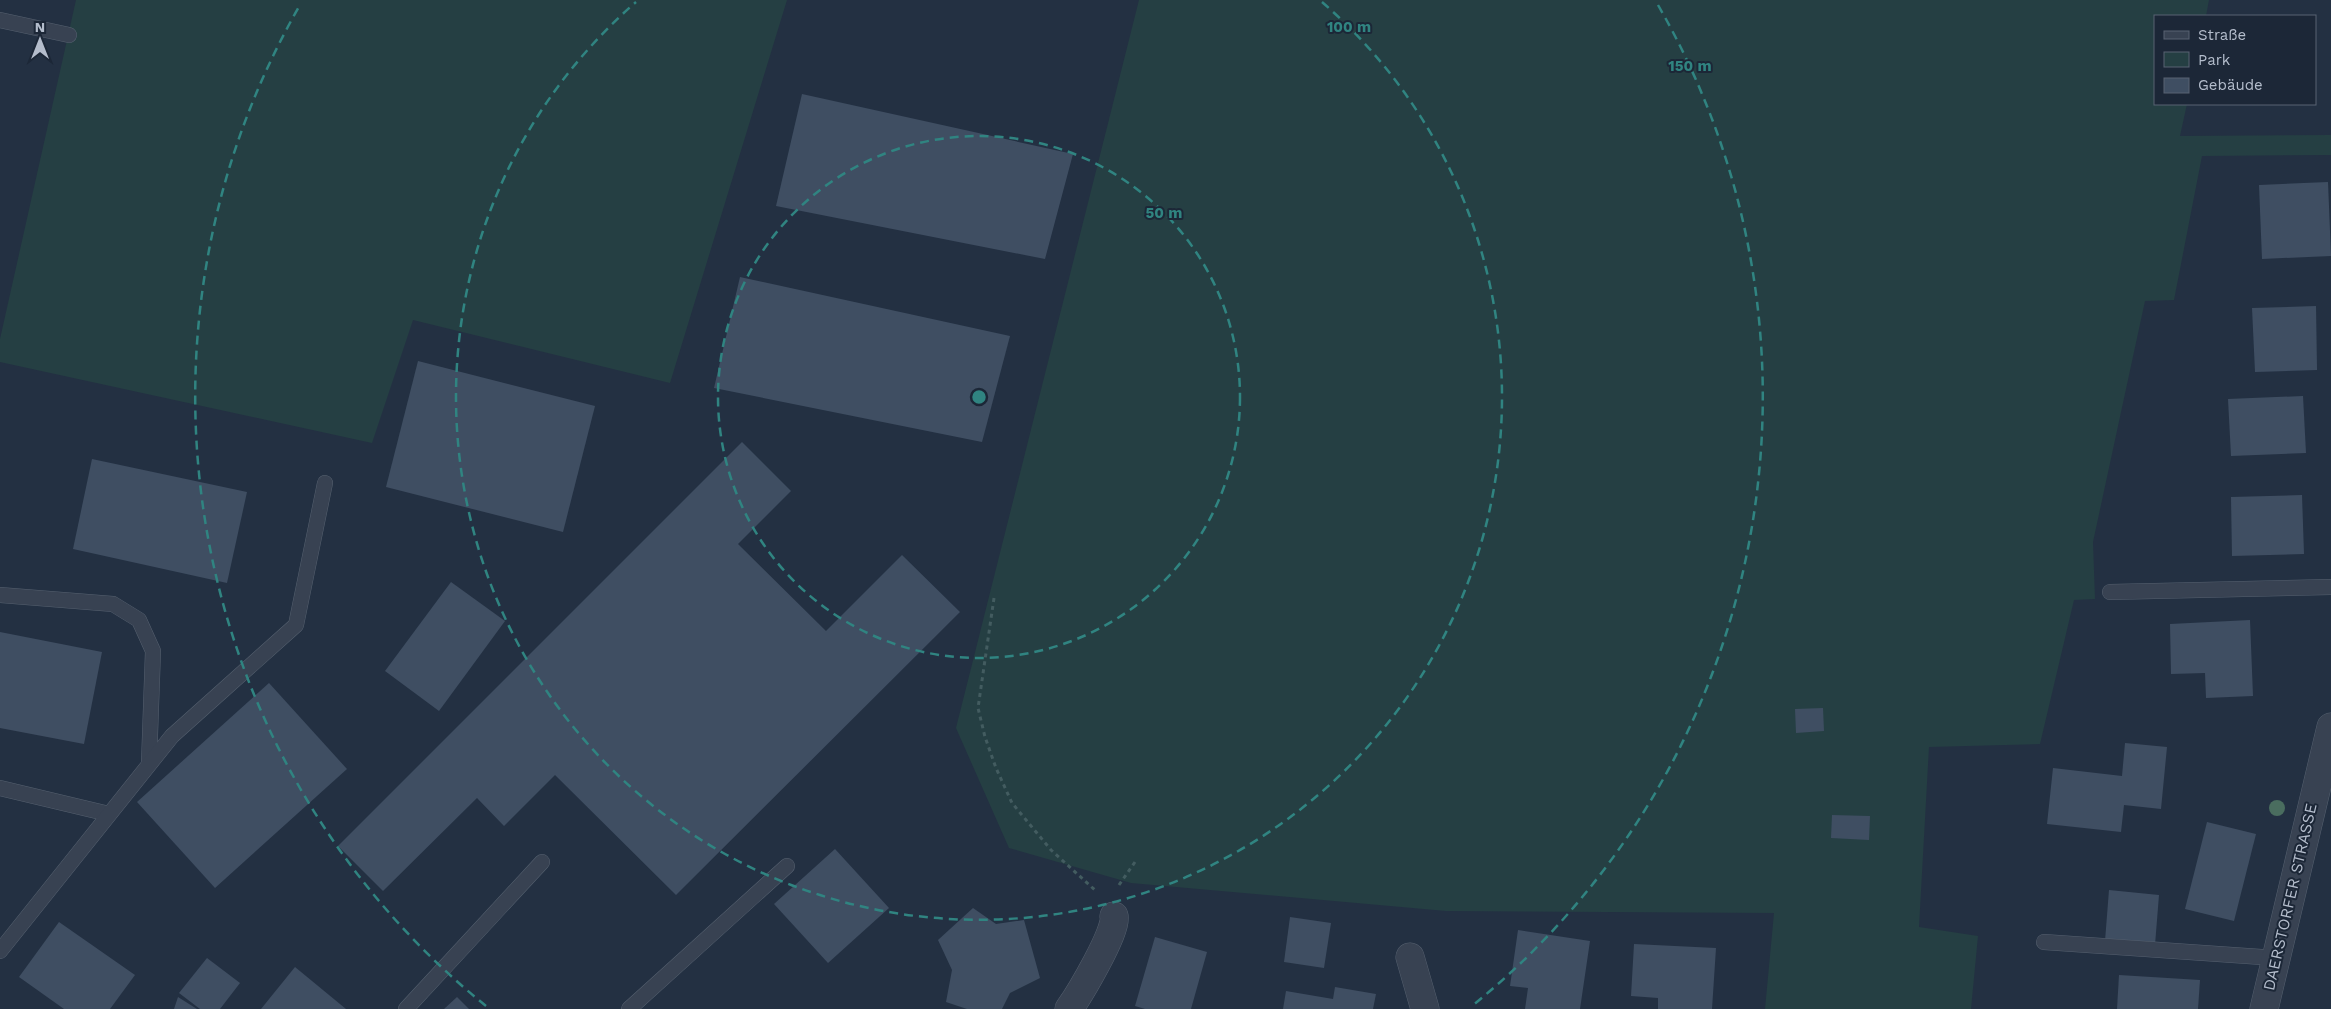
<svg xmlns="http://www.w3.org/2000/svg" width="2331" height="1009" viewBox="0 0 2331 1009" font-family="'Work Sans',sans-serif">
<style>
.green{fill:#253f43}
.building{fill:#3f4e62}
.lines{fill:none;stroke-linecap:round;stroke-linejoin:round}
.service-casing{stroke:#55606f;stroke-width:16}
.minor-casing{stroke:#55606f;stroke-width:29}
.path{stroke:#435c60;stroke-width:3;stroke-dasharray:4 4;stroke-linecap:butt}
.service{stroke:#384252;stroke-width:15}
.minor{stroke:#384252;stroke-width:28}
.tree{fill:#4a6d5f}
.ring{fill:none;stroke:#308481;stroke-width:2.5;stroke-dasharray:9 6}
.labels{text-anchor:middle;dominant-baseline:central;stroke-width:4;stroke-linejoin:round;paint-order:stroke}
.street-label{font-size:16px;fill:#b4bdcc;stroke:#1c2737}
.centre{fill:#308481;stroke:#1c2737;stroke-width:2.5}
.ring-label{font-size:15px;text-anchor:middle;font-weight:bold;fill:#308481;stroke:#1c2737;stroke-width:4;stroke-linejoin:round;paint-order:stroke}
</style>
<rect width="100%" height="100%" fill="#233042"/>
<!-- green -->
<g class="green">
<polygon points="76,0 787,0 670,383 413,320 372,443 0,362 0,339"/>
<polygon points="1139,0 2209,0 2206,16 2155,16 2155,104 2187,104 2180,136 2331,135 2331,155 2202,156 2174,300 2145,301 2093,542 2095,599 2074,600 2040,744 1929,747 1919,927 1978,936 1971,1009 1765,1009 1774,913 1446,911 1131,883 1009,848 956,728"/>
</g>
<!-- building -->
<g class="building">
<polygon points="802,94 1073,154 1045,259 776,206"/>
<polygon points="2328,182 2331,256 2262,259 2259,185"/>
<polygon points="740,277 1010,336 982,442 714,388"/>
<polygon points="2316,306 2317,370 2255,372 2252,308"/>
<polygon points="418,361 595,406 563,532 386,487"/>
<polygon points="2303,396 2306,453 2231,456 2228,399"/>
<polygon points="742,442 791,491 738,544 826,631 902,555 960,612 676,895 555,775 504,826 477,798 383,891 338,846"/>
<polygon points="92,459 247,492 227,583 73,549"/>
<polygon points="2302,495 2304,554 2232,556 2231,497"/>
<polygon points="451,582 505,621 439,711 385,671"/>
<polygon points="2250,620 2253,696 2206,698 2205,673 2171,674 2170,624"/>
<polygon points="0,632 102,652 84,744 0,728"/>
<polygon points="269,683 347,769 215,888 137,802"/>
<polygon points="1823,708 1824,731 1796,733 1795,709"/>
<polygon points="2125,743 2167,747 2161,809 2124,805 2121,832 2047,824 2053,768 2122,776"/>
<polygon points="1832,815 1870,816 1869,840 1831,838"/>
<polygon points="2207,822 2256,834 2234,921 2185,909"/>
<polygon points="835,849 889,908 828,963 774,904"/>
<polygon points="2109,890 2159,895 2155,945 2105,941"/>
<polygon points="973,908 996,924 1024,920 1040,978 1010,993 1002,1009 967,1009 946,1002 952,970 938,940"/>
<polygon points="1290,917 1331,923 1324,968 1284,962"/>
<polygon points="59,922 135,975 110,1009 64,1009 19,977"/>
<polygon points="1518,930 1590,941 1580,1009 1525,1009 1528,988 1510,986"/>
<polygon points="1155,937 1207,952 1191,1009 1145,1009 1135,1006"/>
<polygon points="1634,944 1716,948 1712,1009 1658,1009 1658,998 1631,996"/>
<polygon points="207,958 240,983 220,1009 200,1009 179,993"/>
<polygon points="295,967 346,1009 261,1009"/>
<polygon points="2119,975 2200,980 2198,1009 2117,1009"/>
<polygon points="1335,987 1376,994 1373,1009 1283,1009 1286,991 1333,999"/>
<polygon points="178,997 197,1009 174,1009"/>
<polygon points="457,997 469,1009 444,1009"/>
</g>
<g class="lines">
<defs>
<g id="service">
<polyline points="0,20 69,35"/>
<polyline points="2110,592 2331,587"/>
<polyline points="0,595 113,604 139,620 153,651 149,763"/>
<polyline points="0,788 109,814"/>
<polyline points="2044,942 2276,958"/>
<polyline points="0,951 172,736 296,625 325,483"/>
<polyline points="406,1009 542,862"/>
<polyline points="629,1009 787,866"/>
</g>
<g id="minor">
<polyline points="1410,957 1425,1009"/>
<path d="M 1069,1009 C 1079,995 1118,930 1114,916"/>
<polyline points="2264,1009 2331,727"/>
</g>
</defs>
<!-- service casing -->
<use href="#service" class="service-casing"/>
<!-- minor casing -->
<use href="#minor" class="minor-casing"/>
<!-- path -->
<g class="path">
<polyline points="994,598 978,708 985,737 996,768 1012,803 1051,850 1096,891"/>
<polyline points="1119,885 1135,862"/>
</g>
<!-- service -->
<use href="#service" class="service"/>
<!-- minor -->
<use href="#minor" class="minor"/>
</g>
<!-- trees -->
<circle class="tree" cx="2277" cy="808" r="8"/>
<!-- distance rings -->
<g class="ring">
<circle cx="979" cy="397" r="261"/>
<path d="M1322 2A523 523 0 1 1 636 2"/>
<path d="M486 1006A784 784 0 0 1 300 5M1658 5A784 784 0 0 1 1472 1006"/>
</g>
<g class="labels">
<!-- street labels -->
<g class="street-label">
<text transform="translate(2290 897) rotate(-77)">DAERSTORFER STRASSE</text>
</g>
</g>
<circle cx="979" cy="397" r="8" class="centre"/>
<g class="ring-label">
<text x="1349" y="32">100 m</text>
<text x="1690" y="71">150 m</text>
<text x="1164" y="218">50 m</text>
</g>
<!-- legend -->
<rect x="2154" y="15" width="162" height="90" fill="#1c2737" stroke="#596373"/>
<rect x="2164" y="31" width="25" height="8" fill="#384252" stroke="#596373"/>
<text x="2198" y="40" font-size="15" fill="#b4bdcc">Straße</text>
<rect x="2164" y="52" width="25" height="15" fill="#253f43" stroke="#596373"/>
<text x="2198" y="65" font-size="15" fill="#b4bdcc">Park</text>
<rect x="2164" y="78" width="25" height="15" fill="#3f4e62" stroke="#596373"/>
<text x="2198" y="90" font-size="15" fill="#b4bdcc">Gebäude</text>
<!-- north arrow -->
<g transform="translate(40 40)" stroke="#1c2737" stroke-width="4" paint-order="stroke">
<path d="M0-4L9 19L0 12L-9 19Z" fill="#b4bdcc"/>
<text y="-8" font-size="14" font-weight="bold" text-anchor="middle" fill="#b4bdcc">N</text>
</g>
</svg>
